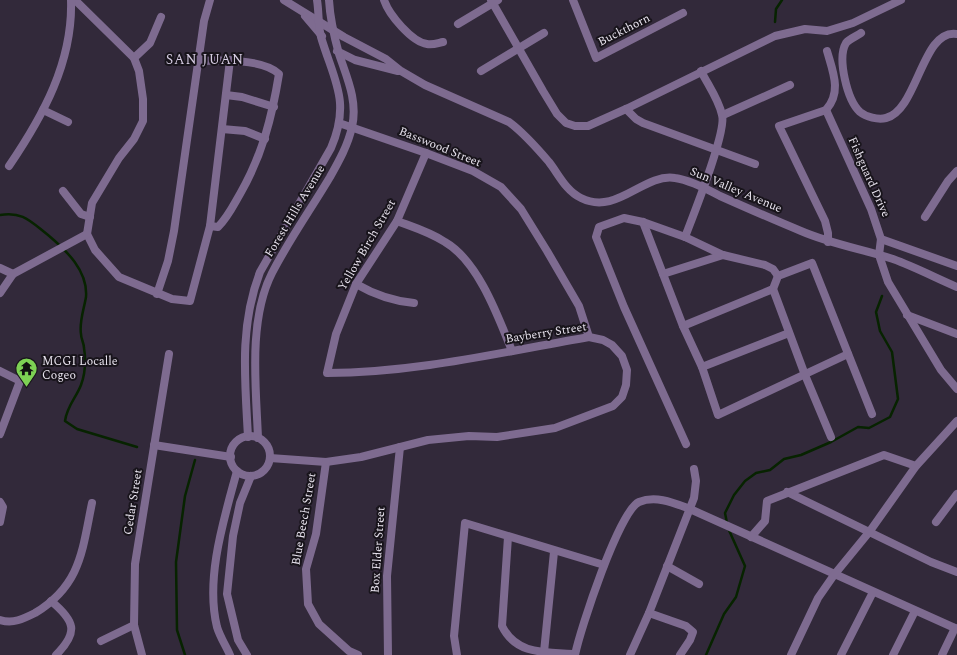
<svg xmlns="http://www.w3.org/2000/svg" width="957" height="655" viewBox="0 0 957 655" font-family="Spectral,serif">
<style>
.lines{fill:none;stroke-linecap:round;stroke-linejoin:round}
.stream{stroke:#072300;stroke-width:2.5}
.street{stroke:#7e6b90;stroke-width:8}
.labels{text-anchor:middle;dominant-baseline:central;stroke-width:4;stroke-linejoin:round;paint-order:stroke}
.street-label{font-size:12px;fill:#e8e3ee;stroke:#18141b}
.poi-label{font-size:12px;fill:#e8e3ee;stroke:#18141b;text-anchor:start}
.quarter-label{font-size:14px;letter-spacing:1px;fill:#d6cce2;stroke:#18141b}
</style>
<rect width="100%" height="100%" fill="#32293a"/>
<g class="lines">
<!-- stream -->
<g class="stream">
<polyline points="775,22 776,9 782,0"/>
<path d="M 0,215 C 23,211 31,222 48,235 C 67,251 88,271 86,297 C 84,309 79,322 81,334 C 81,339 84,343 84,348 C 86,360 85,374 81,385 C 76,398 67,406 65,421 L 77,429 L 137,447"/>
<polyline points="727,523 725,513 734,495 745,481 756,473 770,470 784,459 801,455 831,442 858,427 869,428 890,417 898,399 892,352 880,331 876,312 882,296"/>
<polyline points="185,655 177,630 176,562 185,496 195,460"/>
<polyline points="706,655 724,614 736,597 745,566 728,528"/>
</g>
<!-- street -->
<g class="street">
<polyline points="75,0 134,58 139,71 143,99 143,121 134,139 119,158 92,203 87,234 95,250 119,277 172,299 190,301 210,226 230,60"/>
<path d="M 284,0 L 344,37 L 386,59 L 401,71 L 425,85 L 509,122 C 524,133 537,148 549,162 C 559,175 566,191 581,198 C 617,216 643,173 675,178 C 690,180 707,189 720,196 C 747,208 774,220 801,231 C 831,244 862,249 893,259 C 915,267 936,278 957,287"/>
<path d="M 384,0 C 389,15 412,42 427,44 C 433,45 438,43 443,42"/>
<polyline points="491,0 543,91 557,114 566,123 575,126 588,126 626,109 775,36 805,29 827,31 853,23 901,0"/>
<polyline points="573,0 596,58 683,13"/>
<polyline points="305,16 322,36"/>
<polyline points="458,24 498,0"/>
<path d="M 861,33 C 857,36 849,39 846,43 C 837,58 847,100 860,112 C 866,117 878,120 886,118 C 918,110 922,28 957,34"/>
<polyline points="337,51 355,60 398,71"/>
<path d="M 827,51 C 833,72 842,92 826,110 L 779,126 L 825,221 L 828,233 L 828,242"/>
<polyline points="134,58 150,43 161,17"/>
<path d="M 199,61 C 219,60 264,59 279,74 C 272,117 262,156 240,194 C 233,206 228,217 218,227 L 210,226"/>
<polyline points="481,71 544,33"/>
<polyline points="226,95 242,97 274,107"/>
<polyline points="626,109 636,119 643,123 755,164"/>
<polyline points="43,110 68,122"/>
<polyline points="826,110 871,209 881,239 879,255 888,282 941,370 957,389"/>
<polyline points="723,115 790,85"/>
<polyline points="339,123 426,153 473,171 501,187 521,209 547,251 579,306 589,337"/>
<polyline points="222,129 245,131 265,139"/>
<path d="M 9,166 C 43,116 73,62 71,0"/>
<polyline points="63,191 81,214 90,217"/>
<polyline points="925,217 948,181 957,171"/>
<path d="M 397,221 C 413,227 430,232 445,242 C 478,261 498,316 512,351"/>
<polyline points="643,222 683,326 702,367 718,415 848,354"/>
<path d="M 685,237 C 693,216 727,131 722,115 C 719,100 708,85 701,71"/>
<polyline points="881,239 957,266"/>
<polyline points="0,268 13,274"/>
<polyline points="663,274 723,255"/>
<path d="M 356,284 C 375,295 392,301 414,303"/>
<polyline points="773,289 805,375 831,437"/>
<polyline points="0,293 13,274 87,234"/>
<polyline points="157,294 168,261 174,231 204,21 210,0"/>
<polyline points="907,315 957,334"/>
<polyline points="683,326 773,289 778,276 812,263 872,414"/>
<polyline points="702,367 789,333"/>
<polyline points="0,371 20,381 0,434"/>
<circle cx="250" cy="456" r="20"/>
<path d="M 248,437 C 245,380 239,327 260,272 L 331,148 C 351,101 334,81 321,37 C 318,25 319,12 317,0"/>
<path d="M 258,438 C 256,387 248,320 272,273 C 289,240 311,209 330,177 C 339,161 348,145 352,127 C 358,101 347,78 339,54 C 334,36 330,18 329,0"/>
<polyline points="686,444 624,307 596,237 599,227 624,218 643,222 685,237 723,255 765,265 773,269 778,276"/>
<polyline points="154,445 231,457"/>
<path d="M 270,458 L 326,462 L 361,457 L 428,440 L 469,436 L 497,437 L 555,428 L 613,406 L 622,397 L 626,385 L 627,370 L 622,356 L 612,345 L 603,340 L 589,337 C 502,352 415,373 327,373 L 336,334 L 356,284 L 397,221 L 426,153"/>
<polyline points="326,462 316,534 306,569 308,604 319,624 349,651 358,655"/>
<polyline points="787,492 931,562 957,572"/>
<polyline points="0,502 3,507 0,522"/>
<polyline points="936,522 957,494"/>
<path d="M 508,537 L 502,626 C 516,655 545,652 575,654"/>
<polyline points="751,537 765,521 767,501 884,455 916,466"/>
<polyline points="667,566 699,584"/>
<path d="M 51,601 C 75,621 79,632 56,655"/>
<polyline points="649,613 686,626 693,632 690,640 680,655"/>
<path d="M 0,620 C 13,624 23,619 35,613 C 81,585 82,551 92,503"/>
<polyline points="101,641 134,625"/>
<polyline points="544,652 554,552"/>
<polyline points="142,655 134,625 135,564 169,354"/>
<path d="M 230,655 C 226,646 220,637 217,627 C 205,578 224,519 237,471"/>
<polyline points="247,655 238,640 227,594 233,536 240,503 251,476"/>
<polyline points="388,655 387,576 400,447"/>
<polyline points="457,655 454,636 465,523 604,565"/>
<path d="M 575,655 C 580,630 619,511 639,502 C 656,495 674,503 690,509 L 957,629"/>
<polyline points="630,655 649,613 694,498 696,481 694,469"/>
<polyline points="791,655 818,598 834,575 870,531 916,466 957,421"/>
<polyline points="841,655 873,592"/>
<polyline points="893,655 915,611"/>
<polyline points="942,655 955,628"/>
</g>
</g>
<!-- icons -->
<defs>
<symbol id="temple-pin" viewBox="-11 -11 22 30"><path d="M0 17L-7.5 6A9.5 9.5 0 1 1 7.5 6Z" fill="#7dd154" stroke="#18141b"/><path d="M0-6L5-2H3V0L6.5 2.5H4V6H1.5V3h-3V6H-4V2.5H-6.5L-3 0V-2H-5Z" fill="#111"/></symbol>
</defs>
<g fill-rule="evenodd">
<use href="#temple-pin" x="14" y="356" width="25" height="34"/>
</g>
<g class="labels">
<!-- street labels -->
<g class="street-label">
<text transform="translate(624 30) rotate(-27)">Buckthorn</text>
<text transform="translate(440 147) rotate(22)">Basswood Street</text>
<text transform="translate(869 177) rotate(66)">Fishguard Drive</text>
<text transform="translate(736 190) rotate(23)">Sun Valley Avenue</text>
<text transform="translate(295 211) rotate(-59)">Forest Hills Avenue</text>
<text transform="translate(367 245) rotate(-60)">Yellow Birch Street</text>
<text transform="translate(546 333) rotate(-9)">Bayberry Street</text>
<text transform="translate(133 502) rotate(-81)">Cedar Street</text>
<text transform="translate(304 519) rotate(-80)">Blue Beech Street</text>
<text transform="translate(378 550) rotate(-86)">Box Elder Street</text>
</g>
<!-- poi labels -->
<g class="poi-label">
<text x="42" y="361">MCGI Localle<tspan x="42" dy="14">Cogeo</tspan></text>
</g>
<!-- quarter labels -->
<g class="quarter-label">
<text x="205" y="59">SAN JUAN</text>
</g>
</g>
</svg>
